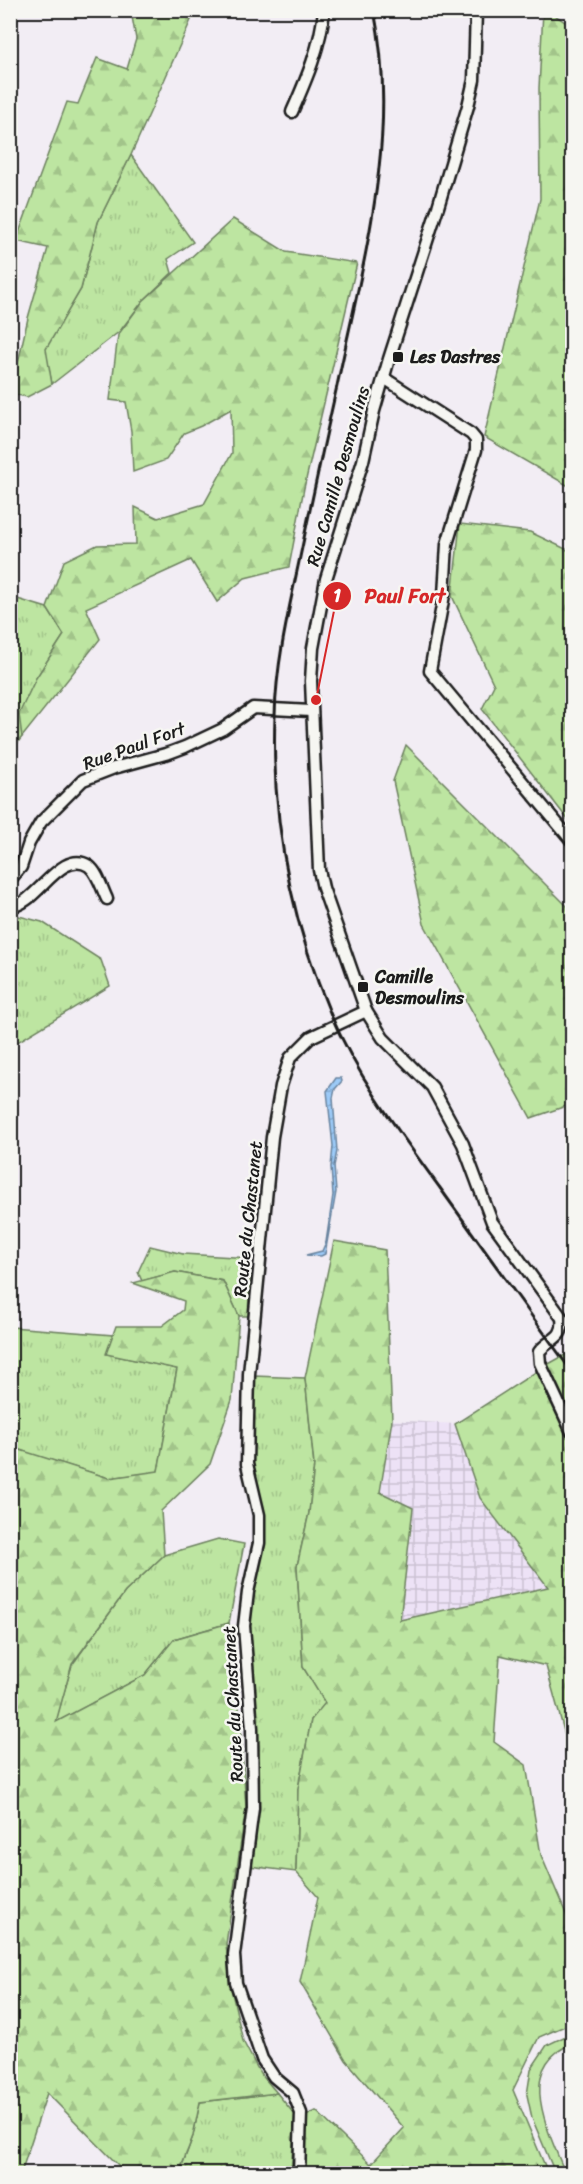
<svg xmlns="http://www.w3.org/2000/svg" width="583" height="2184" viewBox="0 0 583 2184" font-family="Sriracha,sans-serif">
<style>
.industrial{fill:url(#industrial-grid)}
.grass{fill:url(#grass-tufts);stroke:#6c805e;stroke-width:1.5}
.forest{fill:url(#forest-firs);stroke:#6c805e;stroke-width:1.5}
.pitch{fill:#bde5a1;stroke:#6c805e;stroke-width:1.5}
.water{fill:url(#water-waves);stroke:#69849f;stroke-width:1.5}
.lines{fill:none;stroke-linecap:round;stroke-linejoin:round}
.minor-casing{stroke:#1c1c1c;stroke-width:15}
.minor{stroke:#f6f6f2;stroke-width:10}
.rail{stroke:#1c1c1c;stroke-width:3}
.poi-dot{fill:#1c1c1c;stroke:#f6f6f2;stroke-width:2}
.labels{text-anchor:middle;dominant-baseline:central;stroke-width:5;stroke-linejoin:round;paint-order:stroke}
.poi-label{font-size:18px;font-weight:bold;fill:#1c1c1c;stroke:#f6f6f2;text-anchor:start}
.street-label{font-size:18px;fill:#1c1c1c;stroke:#f6f6f2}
.leader{fill:none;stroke:#d62828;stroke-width:2}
.callout-dot{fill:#d62828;stroke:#f6f6f2;stroke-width:2}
.mark-label{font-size:18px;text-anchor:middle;font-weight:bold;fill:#fff}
.callout-label{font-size:20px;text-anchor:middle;font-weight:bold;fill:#d62828;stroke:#f6f6f2;stroke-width:5;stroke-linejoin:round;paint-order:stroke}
</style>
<defs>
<pattern id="industrial-grid" width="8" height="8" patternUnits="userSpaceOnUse" patternTransform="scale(1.5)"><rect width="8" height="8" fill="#ede2f6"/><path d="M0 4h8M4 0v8" fill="none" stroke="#cbc1d2"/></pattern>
<pattern id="grass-tufts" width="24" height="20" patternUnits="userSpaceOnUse" patternTransform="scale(1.5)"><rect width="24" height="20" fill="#bde5a1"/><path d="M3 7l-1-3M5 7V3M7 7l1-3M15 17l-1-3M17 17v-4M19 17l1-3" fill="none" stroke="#a2c48a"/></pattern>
<pattern id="forest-firs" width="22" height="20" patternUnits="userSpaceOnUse" patternTransform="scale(1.5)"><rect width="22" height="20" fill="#bde5a1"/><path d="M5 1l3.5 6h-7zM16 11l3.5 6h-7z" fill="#a2c48a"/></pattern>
<pattern id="water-waves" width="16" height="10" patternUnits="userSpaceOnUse" patternTransform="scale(1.5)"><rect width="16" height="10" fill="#9ccaf7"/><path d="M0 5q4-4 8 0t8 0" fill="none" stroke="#86add3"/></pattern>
</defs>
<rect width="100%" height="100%" fill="#f2edf4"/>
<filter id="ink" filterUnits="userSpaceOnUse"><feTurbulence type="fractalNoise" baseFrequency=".0167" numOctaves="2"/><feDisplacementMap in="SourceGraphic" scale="12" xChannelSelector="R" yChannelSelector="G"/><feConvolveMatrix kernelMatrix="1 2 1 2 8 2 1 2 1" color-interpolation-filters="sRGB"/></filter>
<g filter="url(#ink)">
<!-- industrial -->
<polygon class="industrial" points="392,1420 455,1424 480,1498 548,1587 399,1620 413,1508 380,1493"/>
<!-- grass -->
<g class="grass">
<polygon points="131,155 193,242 168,259 172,273 143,301 120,331 52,384 45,349 81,289 98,222"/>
<polygon points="11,597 47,608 64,635 36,678 20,714 22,737 11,751"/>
<polygon points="11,914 42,922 101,960 110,986 11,1046"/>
<polygon points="150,1246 183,1254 251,1258 248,1316 239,1316 223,1281 175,1272 142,1281 138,1272"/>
<polygon points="11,1327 113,1335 107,1354 177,1369 158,1472 109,1478 17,1450 11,1490"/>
<polygon points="254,1376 305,1378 314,1465 309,1513 297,1566 303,1667 326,1703 311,1720 298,1789 296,1872 249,1866 248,1618 265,1531 251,1457"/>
<polygon points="218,1539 244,1544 229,1623 174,1639 145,1675 55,1723 72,1665 125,1592 164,1555"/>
<polygon points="277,2093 295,2115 291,2173 179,2174 193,2136 200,2102"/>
</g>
<!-- forest -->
<g class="forest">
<polygon points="131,11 195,11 131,155 98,222 81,289 46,349 52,384 27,397 11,394 28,318 48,248 16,241 67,102 78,104 97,58 127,69 136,39"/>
<polygon points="543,11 549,11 572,27 572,488 484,437 540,199 539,88"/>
<polygon points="233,219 286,252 357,263 304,488 289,567 245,578 217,602 191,560 86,608 100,639 22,737 19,714 36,678 64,635 47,608 64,561 97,545 136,544 135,507 158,518 204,504 232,453 231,409 201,426 184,433 166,460 133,472 131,431 126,402 110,400 118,335 143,301"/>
<polygon points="460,524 530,532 572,552 572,825 482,709 494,685 452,596"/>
<polygon points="406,745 572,911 572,1104 531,1118 424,924 393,781"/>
<polygon points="334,1241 385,1250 392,1420 380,1492 413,1508 400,1620 548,1587 480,1498 455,1424 545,1366 572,1351 572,1760 546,1666 500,1655 494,1742 526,1765 541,1855 572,1928 572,2023 539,2037 513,2090 548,2173 306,2173 306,2116 316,2111 371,2164 404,2128 346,2060 300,1982 318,1897 296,1872 298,1789 311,1720 325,1703 303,1667 297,1566 309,1513 314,1465 305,1378"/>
<polygon points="175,1272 223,1281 239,1316 232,1400 210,1464 161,1511 164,1555 125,1592 72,1664 56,1722 145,1675 174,1639 229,1623 236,1664 246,1807 226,1944 230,1984 243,2041 260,2073 277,2093 200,2102 193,2136 179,2173 127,2174 47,2093 21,2173 11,2173 10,1490 17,1449 109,1478 158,1471 177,1369 106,1354 116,1326 162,1326 183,1310 184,1301 133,1283"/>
</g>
<!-- pitch -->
<path class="pitch" d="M 572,2033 L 572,2044 C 513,2066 550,2134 565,2173 L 555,2173 L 532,2118 L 527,2095 L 531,2069 L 547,2045 Z"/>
<!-- water -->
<polygon class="water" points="336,1078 341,1078 342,1081 335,1089 333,1098 337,1151 334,1166 336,1192 325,1254 321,1256 306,1255 322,1251 326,1242 333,1195 331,1167 333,1146 327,1091"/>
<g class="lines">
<defs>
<g id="minor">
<path d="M 476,10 L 474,80 L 468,106 L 438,207 L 389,359 L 374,411 L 363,461 L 326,579 L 313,648 L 311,681 L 319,870 L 323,888 L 366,1011 L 383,1038 L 432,1087 L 463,1144 L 492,1222 L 562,1318 C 565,1340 549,1338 539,1352 L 540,1363 L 572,1432"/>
<path d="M 292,112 C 306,80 321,46 324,10"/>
<polyline points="384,378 471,434 476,440 476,450 447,544 444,595 430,671 572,841"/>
<polyline points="10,880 21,867 29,843 41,822 83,780 114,768 169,753 185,747 223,729 253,708 311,711"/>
<path d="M 10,906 C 35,908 60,847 89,866 C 98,873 102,889 107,899"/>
<polyline points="299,2174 301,2113 293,2093 274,2077 262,2059 236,1983 234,1955 253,1808 252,1728 244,1626 248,1592 259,1543 259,1515 247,1464 249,1374 272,1137 281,1086 290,1058 311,1037 366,1011"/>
</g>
</defs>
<!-- minor casing -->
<use href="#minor" class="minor-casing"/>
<!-- minor -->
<use href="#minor" class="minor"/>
<!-- rail -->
<path class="rail" d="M 374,10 C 400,137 363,262 337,386 C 324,443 312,500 300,557 C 289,609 276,663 275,716 C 271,820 291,920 331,1015 C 358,1078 400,1133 440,1188 C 484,1249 528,1311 572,1372"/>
</g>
</g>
<!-- markers -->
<g class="poi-dot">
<rect x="392" y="351" width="12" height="12" rx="3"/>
<rect x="357" y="981" width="12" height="12" rx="3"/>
</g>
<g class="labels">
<!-- poi labels -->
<g class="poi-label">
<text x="410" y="357">Les Dastres</text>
<text x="375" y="977">Camille<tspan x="375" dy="21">Desmoulins</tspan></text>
</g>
<!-- street labels -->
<g class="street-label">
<text transform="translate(338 476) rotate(-74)">Rue Camille Desmoulins</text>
<text transform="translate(134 746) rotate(-20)">Rue Paul Fort</text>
<text transform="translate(248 1219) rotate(-84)">Route du Chastanet</text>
<text transform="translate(233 1704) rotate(-93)">Route du Chastanet</text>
</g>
</g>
<!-- callouts -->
<path class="leader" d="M316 700L337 596"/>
<g class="callout-dot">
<circle cx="316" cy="700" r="6"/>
<circle cx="337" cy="596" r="15"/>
</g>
<g class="mark-label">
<text x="337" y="602">1</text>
</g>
<g class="callout-label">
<text x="405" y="603">Paul Fort</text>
</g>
<!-- margin -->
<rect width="583" height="2184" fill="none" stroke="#f6f6f2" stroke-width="36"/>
<rect x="18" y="18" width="547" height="2148" fill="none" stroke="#1c1c1c" stroke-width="2" filter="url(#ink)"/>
</svg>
